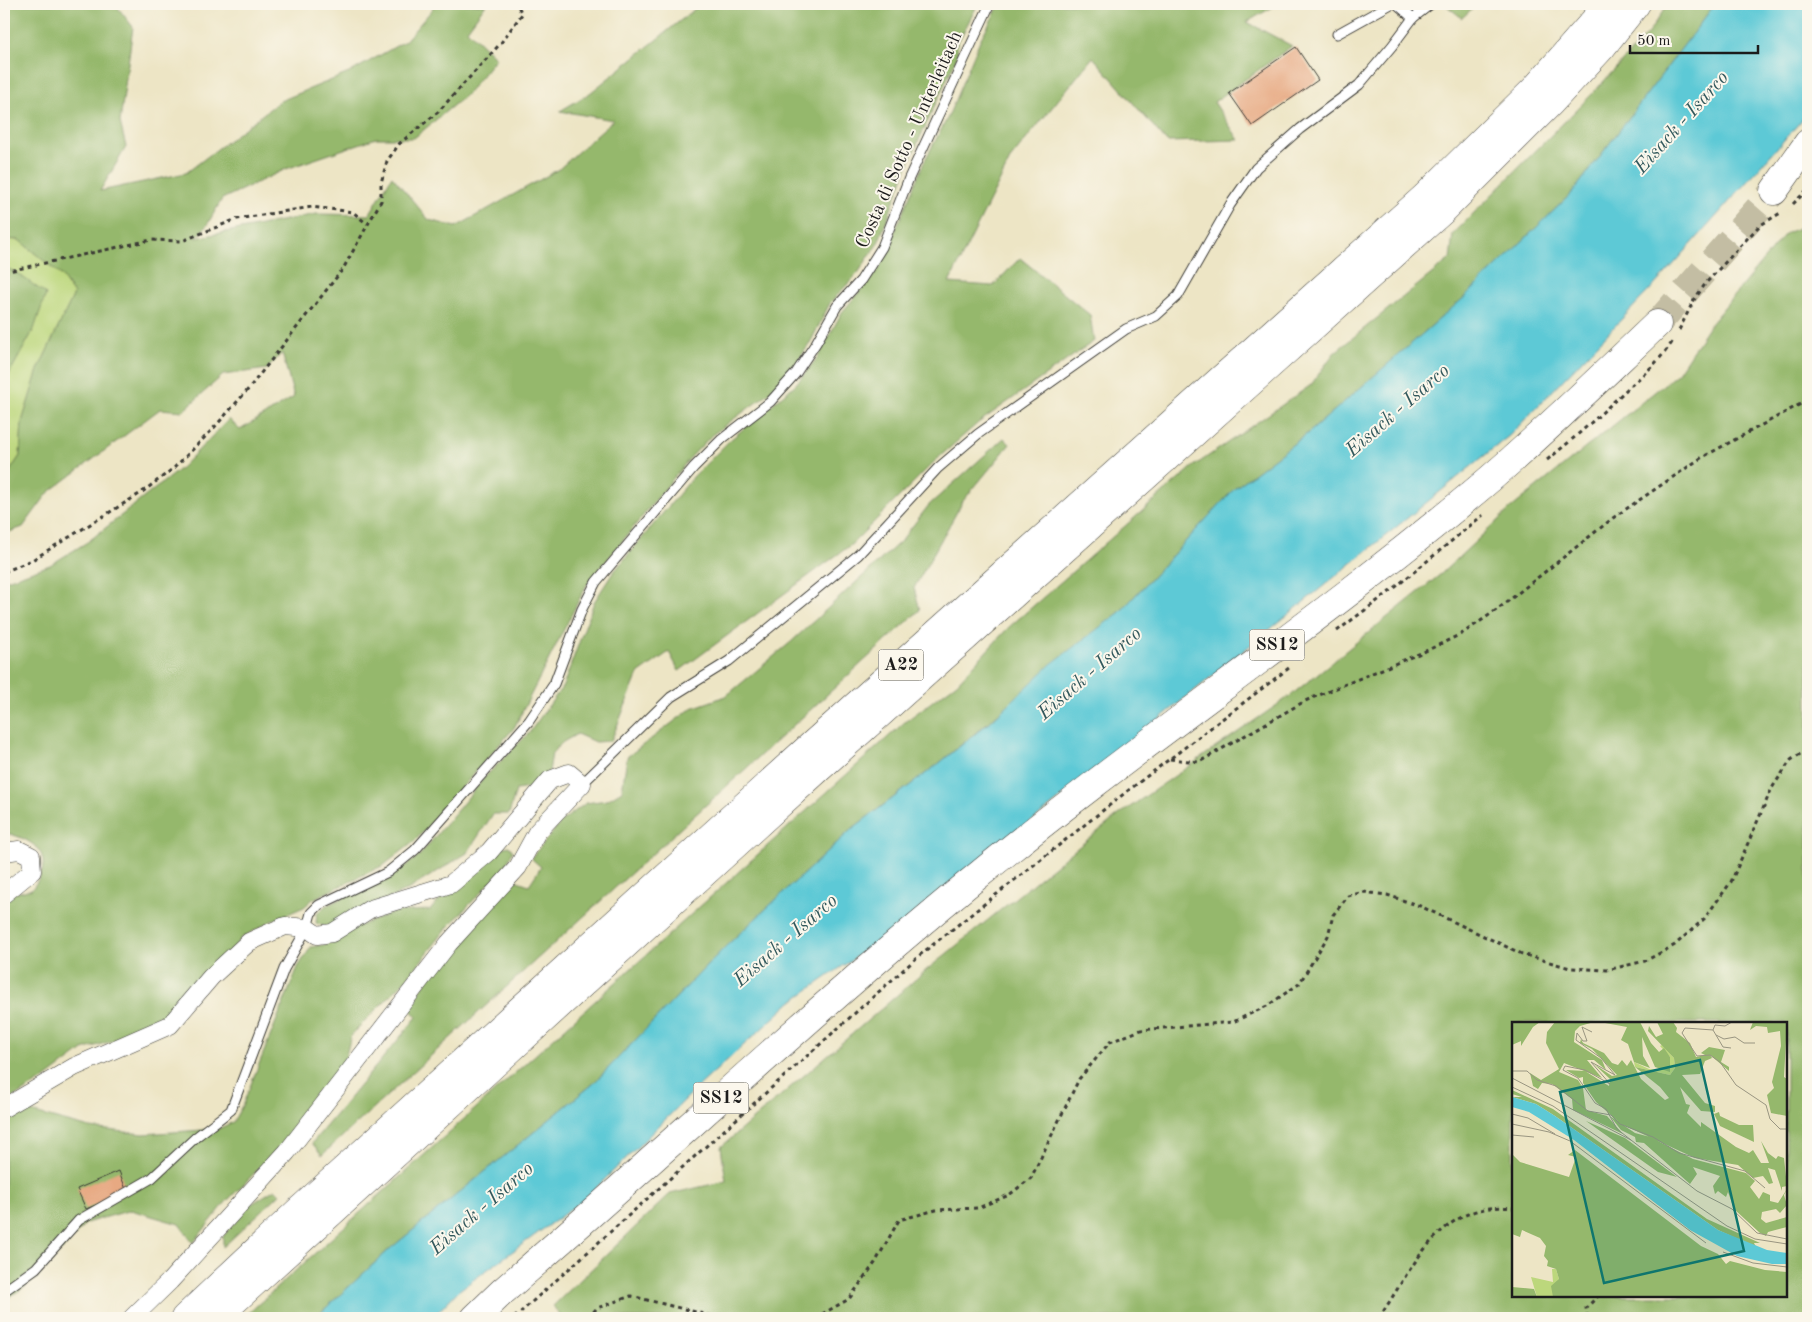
<svg xmlns="http://www.w3.org/2000/svg" width="1812" height="1322" viewBox="0 0 1812 1322" font-family="'Old Standard TT',serif">
<style>
.green{fill:#bcd77c;stroke:#6c7a4c}
.forest{fill:#95b86c;stroke:#586a44;fill-rule:evenodd}
.water{fill:#5dc9d6;stroke:#3c7279}
.building{fill:#e7a982}
.lines{fill:none;stroke-linecap:round;stroke-linejoin:round}
.primary-tunnel{stroke:#c3bda3;stroke-width:28;stroke-dasharray:28 14;stroke-linecap:butt}
.lane-casing{stroke:#3b3a35;stroke-width:11}
.street-casing{stroke:#3b3a35;stroke-width:19}
.primary-casing{stroke:#3b3a35;stroke-width:29}
.highway-casing{stroke:#3b3a35;stroke-width:29}
.path{stroke:#3b3a35;stroke-width:3;stroke-dasharray:4 4;stroke-linecap:butt}
.lane{stroke:#fff;stroke-width:9}
.street{stroke:#fff;stroke-width:18}
.primary{stroke:#fff;stroke-width:28}
.highway{stroke:#fff;stroke-width:28}
.labels{text-anchor:middle;dominant-baseline:central;stroke-width:4;stroke-linejoin:round;paint-order:stroke}
.shield{fill:#fbf7ec;stroke:#5f5e5a;stroke-width:1}
.shield-label{font-size:18px;font-weight:bold;fill:#1c1c1c}
.street-label{font-size:19px;fill:#1c1c1c;stroke:#fbf7ec}
.water-label{font-size:20px;font-style:italic;fill:#33595d;stroke:#fbf7ec}
.inset-road{fill:none;stroke:#999581;stroke-width:1}
.view{fill:#0f766e;fill-opacity:0.15;stroke:#0f766e;stroke-width:2.5}
.inset-edge{fill:none;stroke:#1c1c1c;stroke-width:2.5}
</style>
<rect width="100%" height="100%" fill="#fbf7ec"/>
<filter id="ink" filterUnits="userSpaceOnUse"><feTurbulence type="fractalNoise" baseFrequency=".02" numOctaves="2"/><feDisplacementMap in="SourceGraphic" scale="10" xChannelSelector="R" yChannelSelector="G"/><feConvolveMatrix kernelMatrix="1 2 1 2 8 2 1 2 1" color-interpolation-filters="sRGB"/></filter>
<filter id="wash" filterUnits="userSpaceOnUse"><feTurbulence type="fractalNoise" baseFrequency=".0096" numOctaves="4" result="noise"/><feDisplacementMap in="SourceGraphic" scale="20" xChannelSelector="R" yChannelSelector="G"/><feGaussianBlur stdDeviation="1.12" result="paint"/><feColorMatrix in="noise" values="0 0 0 0 0 0 0 0 0 0 0 0 0 0 0 0 0 1.4 0 .05"/><feComposite in="paint" operator="in"/></filter>
<g filter="url(#wash)">
<rect width="100%" height="100%" fill="#ede5c5"/>
<!-- green -->
<polygon class="green" points="4,239 19,240 61,275 74,294 38,370 22,422 20,456 4,480 4,383 34,329 17,273 4,267"/>
<!-- forest -->
<g class="forest">
<path d="M 4,4 L 115,4 L 133,27 L 120,122 L 126,147 L 100,191 L 186,173 L 280,101 L 349,73 L 405,41 L 432,10 L 434,4 L 486,4 L 467,30 L 496,58 L 467,94 L 414,138 L 376,138 L 286,169 L 222,199 L 207,225 L 196,238 L 316,214 L 369,215 L 392,176 L 429,220 L 456,227 L 559,169 L 613,120 L 560,111 L 590,93 L 701,4 L 978,4 L 957,44 L 958,55 L 912,155 L 878,243 L 858,273 L 830,303 L 810,343 L 796,364 L 769,393 L 712,435 L 689,459 L 586,586 L 514,728 L 415,841 L 384,865 L 313,899 L 304,907 L 271,921 L 243,937 L 182,1001 L 162,1019 L 118,1039 L 83,1050 L 43,1080 L 4,1103 L 4,898 L 11,894 L 32,889 C 54,861 42,843 10,834 L 4,837 L 4,581 L 50,565 L 89,541 L 181,468 L 229,419 L 240,430 L 294,397 L 282,353 L 267,369 L 223,375 L 183,411 L 160,409 L 48,493 L 23,527 L 4,534 L 4,480 L 20,456 L 22,422 L 38,370 L 74,294 L 61,275 L 19,240 L 4,239 Z"/>
<polygon points="1000,4 1278,4 1247,22 1292,46 1214,102 1239,140 1167,142 1093,57 1011,158 949,283 993,286 1020,258 1090,315 1094,341 978,423 937,459 852,544 679,671 669,652 638,674 611,741 595,742 577,734 563,742 552,753 549,772 536,787 516,790 509,814 493,814 467,853 409,889 328,928 316,923 317,914 325,906 390,877 419,856 485,777 529,733 563,686 594,602 612,574 694,476 729,441 796,384 818,357 842,312 879,269 925,160 948,117 980,40"/>
<polygon points="1450,4 1477,4 1462,18 1447,6"/>
<polygon points="1668,4 1715,4 1573,192 1467,295 1312,430 1235,488 1120,612 937,765 853,828 725,947 593,1084 391,1248 315,1318 243,1318 906,721 957,683 1008,628 1194,466 1311,385 1334,353 1450,259 1453,234 1593,93 1649,32"/>
<path d="M 1808,223 L 1808,1318 L 625,1318 L 619,1315 L 615,1318 L 562,1318 L 553,1306 L 670,1194 L 726,1181 L 721,1147 L 924,972 L 1052,868 L 1120,814 L 1290,696 L 1441,574 L 1510,509 L 1678,373 L 1711,323 L 1785,234 ZM 1786,1023 L 1786,1296 L 1513,1296 L 1513,1023 Z"/>
<polygon points="4,267 17,273 46,294 34,329 4,383"/>
<polygon points="1004,438 1010,444 963,501 914,588 920,610 322,1155 312,1143 417,1017 408,1007 437,967 515,880 529,885 541,867 531,858 562,821 586,803 607,800 622,791 627,757 692,708 726,696 791,642 900,542 929,505"/>
<polygon points="509,846 513,851 505,867 448,927 405,981 351,1035 344,1064 277,1150 226,1202 193,1243 179,1224 131,1210 86,1223 36,1279 4,1301 4,1116 16,1108 90,1128 143,1134 218,1129 233,1122 243,1104 298,967 311,947 327,944 351,929 395,912 430,910 448,891 499,848"/>
<polygon points="275,1189 280,1194 223,1247 223,1236 250,1205"/>
</g>
<!-- water -->
<polygon class="water" points="1715,4 1808,4 1808,113 1666,273 1510,435 1074,788 892,932 791,1002 700,1085 586,1198 458,1291 432,1318 315,1318 391,1248 593,1084 725,947 853,828 937,765 992,720 1051,664 1120,612 1235,488 1312,430 1467,295 1573,192"/>
<g id="blocks">
<!-- building -->
<g class="building">
<polygon points="1296,47 1318,80 1252,126 1229,93"/>
<polygon points="119,1171 127,1192 86,1209 77,1189"/>
</g>
</g>
</g>
<g filter="url(#ink)">
<use href="#blocks" fill-opacity="0" stroke="#3b3a35" stroke-width="1"/>
<g class="lines">
<!-- primary-tunnel -->
<polyline class="primary-tunnel" points="1657,324 1774,191"/>
<defs>
<g id="lane">
<polyline points="1397,4 1413,18"/>
<polyline points="1337,34 1391,4"/>
<polyline points="582,784 671,697 729,661 858,555 938,468 978,434 1126,329 1156,316 1178,296 1230,205 1256,168 1300,129 1359,85 1392,46 1413,18 1431,4"/>
<polyline points="4,1291 36,1268 79,1220 152,1178 196,1137 231,1110 284,969 307,928 311,913 319,905 388,872 415,850 529,721 554,684 582,609 596,582 694,467 722,439 770,402 796,373 816,343 837,306 861,280 882,247 909,178 990,4"/>
</g>
<g id="street">
<polyline points="4,852 19,850 31,856 32,871 4,894"/>
<polyline points="4,1108 74,1067 170,1025 211,977 249,942 285,926 307,928 317,935 332,933 370,909 451,884 489,852 550,780 569,773 582,784 537,832 518,867 449,943 287,1152 170,1281 132,1318"/>
</g>
<g id="primary">
<polyline points="1774,191 1808,143"/>
<path d="M 475,1318 L 502,1292 C 661,1155 813,1010 975,878 C 1141,742 1320,622 1484,484 C 1544,433 1600,378 1657,324"/>
</g>
<g id="highway">
<polyline points="185,1318 301,1209 803,753 1424,198 1535,89 1609,4"/>
<polyline points="215,1318 818,769 1442,211 1551,102 1601,48 1636,4"/>
</g>
</defs>
<!-- lane casing -->
<use href="#lane" class="lane-casing"/>
<!-- street casing -->
<use href="#street" class="street-casing"/>
<!-- primary casing -->
<use href="#primary" class="primary-casing"/>
<!-- highway casing -->
<use href="#highway" class="highway-casing"/>
<!-- path -->
<g class="path">
<polyline points="1793,204 1808,189"/>
<polyline points="4,272 151,240 182,241 237,219 312,207 353,212 367,224"/>
<polyline points="1679,330 1694,300 1706,283 1759,226 1782,212"/>
<path d="M 1547,460 C 1575,438 1601,414 1627,389 C 1644,374 1662,359 1674,339"/>
<polyline points="4,572 32,560 141,493 174,468 211,431 246,392 343,269 381,201 381,183 387,161 400,143 438,112 500,44 522,14 517,4"/>
<polyline points="1337,631 1392,590 1483,515"/>
<polyline points="1170,759 1199,762 1305,701 1428,650 1463,633 1498,609 1613,518 1701,458 1808,400"/>
<polyline points="514,1318 921,954 1125,793 1289,668"/>
<polyline points="588,1318 597,1308 631,1296 720,1318"/>
<polyline points="815,1318 849,1299 875,1263 899,1220 936,1210 978,1208 1009,1195 1031,1178 1079,1079 1110,1042 1141,1030 1233,1022 1267,1006 1299,984 1328,936 1333,915 1348,896 1364,892 1387,895 1420,906 1522,954 1570,968 1607,970 1645,961 1675,945 1704,919 1731,882 1772,788 1791,760 1808,749"/>
<path d="M 1379,1318 C 1413,1267 1441,1200 1513,1208"/>
<polyline points="1597,1318 1587,1315 1586,1308 1598,1296"/>
<polyline points="1674,1318 1684,1315 1694,1318"/>
</g>
<!-- lane -->
<use href="#lane" class="lane"/>
<!-- street -->
<use href="#street" class="street"/>
<!-- primary -->
<use href="#primary" class="primary"/>
<!-- highway -->
<use href="#highway" class="highway"/>
</g>
</g>
<g class="labels">
<!-- shield labels -->
<g class="shield">
<rect x="1249.5" y="629.5" width="55" height="31" rx="4"/>
<rect x="878.5" y="649.5" width="45" height="31" rx="4"/>
<rect x="693.5" y="1082.5" width="55" height="31" rx="4"/>
</g>
<g class="shield-label">
<text x="1277" y="645">SS12</text>
<text x="901" y="665">A22</text>
<text x="721" y="1098">SS12</text>
</g>
<!-- street labels -->
<g class="street-label">
<text transform="translate(910 140) rotate(-66)">Costa di Sotto - Unterleitach</text>
</g>
<!-- water labels -->
<g class="water-label">
<text transform="translate(1682 123) rotate(-48)">Eisack - Isarco</text>
<text transform="translate(1398 411) rotate(-41)">Eisack - Isarco</text>
<text transform="translate(1090 674) rotate(-41)">Eisack - Isarco</text>
<text transform="translate(786 941) rotate(-41)">Eisack - Isarco</text>
<text transform="translate(482 1209) rotate(-41)">Eisack - Isarco</text>
</g>
</g>
<!-- overview -->
<g transform="translate(1512 1022)">
<rect width="275" height="275" fill="#ede5c5"/>
<path d="M 150,23 L 162,36 L 163,46 L 158,53 L 123,45 L 122,40 L 137,47 L 147,48 L 158,35 L 148,24 ZM 40,247 L 44,247 L 47,257 L 41,275 L 25,275 L 19,255 L 41,260 Z" fill="#bcd77c"/>
<path d="M 0,0 L 28,0 L 21,5 L 9,24 L 9,19 L 0,23 ZM 43,0 L 82,0 L 68,4 L 63,9 L 62,20 L 90,38 L 94,48 L 82,38 L 75,38 L 90,56 L 52,41 L 47,50 L 66,58 L 71,66 L 74,88 L 95,94 L 111,112 L 61,88 L 60,77 L 40,62 L 30,61 L 26,67 L 21,64 L 18,51 L 29,58 L 47,47 L 34,21 L 35,10 ZM 128,0 L 139,21 L 147,30 L 152,26 L 158,35 L 158,50 L 143,45 L 130,15 L 131,34 L 138,46 L 122,40 L 116,22 L 109,18 L 115,5 L 93,1 ZM 145,0 L 161,0 L 165,6 L 164,10 L 178,21 L 184,35 L 193,33 L 189,31 L 197,25 L 213,28 L 209,40 L 217,45 L 217,49 L 198,33 L 200,36 L 193,39 L 188,52 L 170,53 L 193,81 L 203,84 L 203,90 L 189,89 L 168,65 L 174,82 L 178,83 L 175,91 L 189,105 L 189,100 L 224,125 L 237,131 L 241,128 L 249,141 L 257,141 L 249,119 L 256,131 L 264,137 L 266,134 L 272,136 L 275,164 L 270,165 L 270,169 L 263,148 L 256,146 L 261,161 L 257,162 L 251,154 L 241,156 L 226,143 L 183,136 L 109,102 L 84,80 L 71,61 L 71,55 L 67,56 L 54,48 L 73,49 L 97,64 L 98,57 L 82,42 L 100,54 L 105,53 L 80,27 L 68,21 L 69,17 L 71,21 L 92,31 L 100,41 L 106,43 L 110,38 L 115,44 L 119,38 L 129,57 L 153,78 L 157,76 L 148,65 L 123,45 L 158,53 L 163,46 L 162,36 L 136,9 L 137,4 L 144,15 L 151,12 ZM 241,0 L 275,0 L 272,55 L 275,57 L 275,94 L 259,91 L 255,73 L 262,66 L 260,60 L 269,24 L 268,9 L 256,11 L 255,5 L 244,4 L 238,8 ZM 0,68 L 41,87 L 195,197 L 248,221 L 242,221 L 244,225 L 206,208 L 43,94 L 24,82 L 0,75 L 10,75 L 0,72 ZM 207,90 L 208,94 L 227,103 L 241,103 L 242,120 L 208,104 L 202,92 ZM 98,94 L 123,111 L 138,115 L 181,137 L 234,151 L 243,159 L 238,165 L 247,177 L 251,170 L 258,173 L 258,179 L 266,181 L 275,167 L 272,173 L 275,183 L 268,191 L 264,187 L 250,190 L 249,197 L 254,201 L 275,195 L 275,205 L 256,210 L 254,214 L 248,211 L 222,187 L 216,170 L 214,175 L 206,169 L 203,172 L 201,164 L 208,154 L 181,145 L 185,152 L 178,162 L 132,121 L 124,120 L 123,115 L 109,108 ZM 74,99 L 113,116 L 165,155 L 146,150 ZM 63,128 L 189,224 L 206,232 L 214,242 L 218,239 L 253,248 L 275,250 L 275,275 L 41,275 L 39,264 L 47,257 L 44,247 L 35,244 L 36,239 L 32,234 L 34,224 L 28,216 L 10,208 L 8,215 L 0,212 L 0,132 L 8,140 L 57,155 L 64,135 L 56,133 ZM 0,265 L 22,267 L 25,275 L 0,275 Z" fill="#95b86c"/>
<path d="M 0,75 L 24,82 L 43,94 L 206,208 L 255,228 L 275,231 L 275,242 L 260,242 L 225,234 L 178,208 L 62,118 L 17,90 L 0,85 Z" fill="#5dc9d6"/>
<path class="inset-road" d="M 201,8 L 173,6 L 170,11 L 185,34 L 198,33 L 208,40 L 224,63 L 254,83 L 258,97 L 268,107 L 275,107M 204,13 L 212,17 L 223,15 L 232,21 L 243,21M 219,26 L 211,25 L 201,8 L 203,3 L 213,4 L 220,0M 79,40 L 103,53 L 89,36 L 64,18 L 65,11 L 71,19 L 75,19 L 70,5 L 80,10M 0,49 L 15,49 L 25,58 L 44,64 L 76,89 L 99,93 L 108,102 L 141,115 L 167,131 L 233,149 L 253,166M 0,56 L 119,118 L 105,107 L 94,87 L 83,81 L 66,56 L 51,48 L 53,44 L 73,48 L 98,62 L 79,40M 0,65 L 41,84 L 215,204 L 243,217 L 275,222M 0,92 L 16,96 L 43,112M 0,102 L 37,110 L 58,119 L 194,221M 0,113 L 22,115M 119,118 L 185,169 L 220,187 L 245,211 L 275,217M 211,230 L 241,241 L 275,245"/>
<path class="view" d="M 188,38 L 232,229 L 92,261 L 48,70 Z"/>
<rect width="275" height="275" class="inset-edge"/>
</g>
<!-- margin -->
<rect width="1812" height="1322" fill="none" stroke="#fbf7ec" stroke-width="20"/>
<!-- scale -->
<path d="M1630 45v8h128v-8" fill="none" stroke="#1c1c1c" stroke-width="2.5"/>
<text x="1637" y="45" font-size="15" fill="#1c1c1c" stroke="#fbf7ec" stroke-width="4" paint-order="stroke">50 m</text>
</svg>
